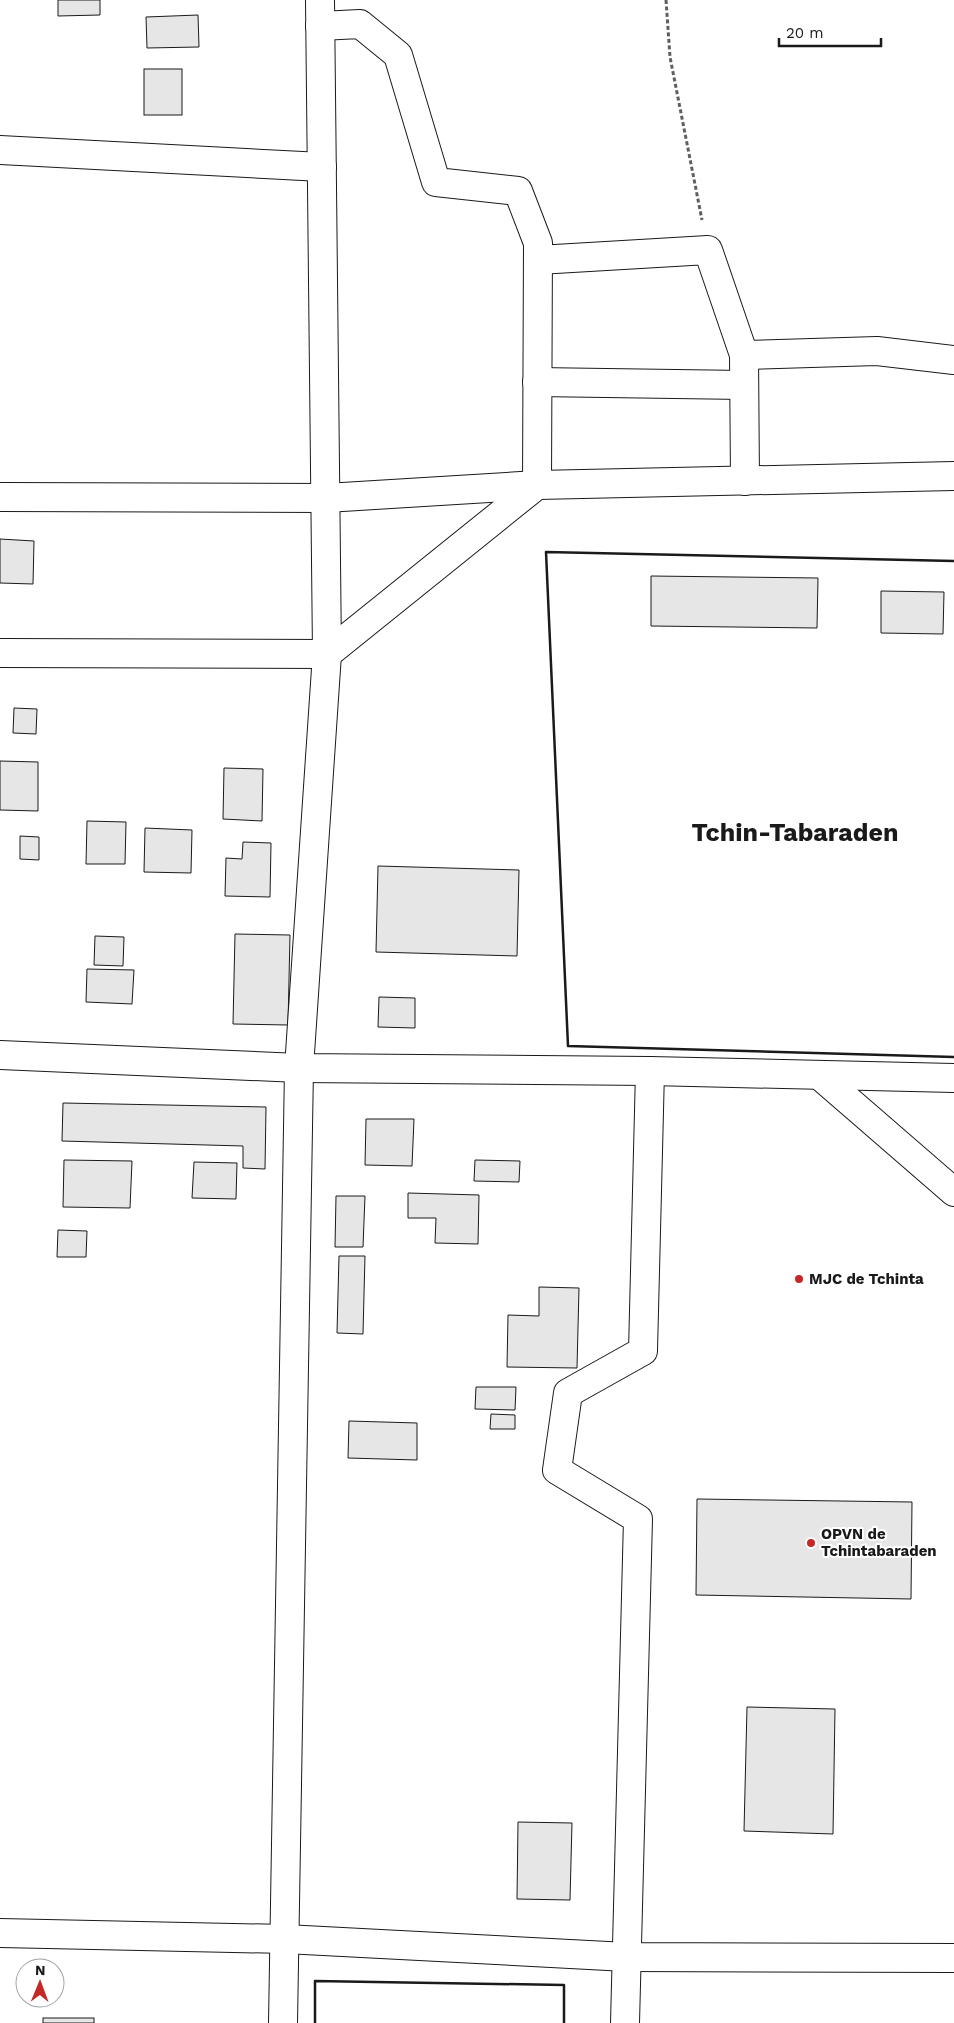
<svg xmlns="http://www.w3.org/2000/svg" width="954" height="2023" viewBox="0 0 954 2023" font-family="'Work Sans',sans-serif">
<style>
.building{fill:#e6e6e6;stroke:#1a1a1a}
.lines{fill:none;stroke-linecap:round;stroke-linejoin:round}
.street-casing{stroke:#1a1a1a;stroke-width:30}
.path{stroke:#5f5f5f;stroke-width:3;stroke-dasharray:4 2.5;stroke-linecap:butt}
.street{stroke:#fff;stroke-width:28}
.wall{stroke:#1a1a1a;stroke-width:2.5}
.poi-dot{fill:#c62828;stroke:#fff;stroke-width:2}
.labels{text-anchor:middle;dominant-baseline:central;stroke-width:4;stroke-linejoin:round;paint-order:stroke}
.poi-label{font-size:15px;font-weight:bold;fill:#1a1a1a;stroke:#fff;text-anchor:start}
.town-label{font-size:25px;font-weight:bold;fill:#1a1a1a;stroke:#fff}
</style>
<rect width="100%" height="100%" fill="#fff"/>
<!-- building -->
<g class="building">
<polygon points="58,0 100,0 100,15 58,16"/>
<polygon points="198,15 199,47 147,48 146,17"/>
<rect x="144" y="69" width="38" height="46"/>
<polygon points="0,539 34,541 33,584 0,583"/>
<polygon points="651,576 818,578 817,628 651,626"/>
<polygon points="881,591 944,592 943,634 881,633"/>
<polygon points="14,708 37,709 36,734 13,733"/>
<polygon points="0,761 38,762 38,811 0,810"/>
<polygon points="224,768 263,769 262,821 223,819"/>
<polygon points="87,821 126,822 125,864 86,864"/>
<polygon points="145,828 192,830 191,873 144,872"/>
<polygon points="20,836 39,837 39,860 20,859"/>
<polygon points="243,842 271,843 270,897 225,896 226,858 242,859"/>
<polygon points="378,866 519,870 517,956 376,952"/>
<polygon points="235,934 290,935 288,1025 233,1024"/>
<polygon points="95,936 124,937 123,966 94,965"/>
<polygon points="87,969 134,970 132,1004 86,1002"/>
<polygon points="379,997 415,998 415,1028 378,1027"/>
<polygon points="63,1103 266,1107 265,1169 243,1168 243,1146 62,1141"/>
<polygon points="366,1119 414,1119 412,1166 365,1165"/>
<polygon points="64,1160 132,1161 130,1208 63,1207"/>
<polygon points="475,1160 520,1161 519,1182 474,1181"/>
<polygon points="194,1162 237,1163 236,1199 192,1198"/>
<polygon points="408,1193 479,1195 478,1244 435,1243 436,1218 408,1218"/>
<polygon points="336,1196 365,1196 363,1247 335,1247"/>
<polygon points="58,1230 87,1231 86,1257 57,1257"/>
<polygon points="339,1256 365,1256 363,1334 337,1333"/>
<polygon points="539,1287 579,1288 577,1368 507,1367 508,1315 539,1316"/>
<polygon points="476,1387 516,1387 515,1410 475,1409"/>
<polygon points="491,1414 515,1415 515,1429 490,1429"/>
<polygon points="349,1421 417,1423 417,1460 348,1458"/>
<polygon points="697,1499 912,1502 911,1599 696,1595"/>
<polygon points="747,1707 835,1709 833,1834 744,1831"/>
<polygon points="518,1822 572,1823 570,1900 517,1899"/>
<rect x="43" y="2018" width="51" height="5"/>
</g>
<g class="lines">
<defs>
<g id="street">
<polyline points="0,150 322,167"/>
<polyline points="538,260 708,250 744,355 745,481"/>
<polyline points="744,355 877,351 954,360"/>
<polyline points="537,382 744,385"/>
<polyline points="0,497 326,498 537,485 954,476"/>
<polyline points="0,653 327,654 537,485 538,243 518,191 436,182 398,55 360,24 320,26"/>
<polyline points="0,1055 299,1068 650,1071 954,1078"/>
<polyline points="819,1075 954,1192"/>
<polyline points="0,1933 285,1939 627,1957 954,1958"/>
<polyline points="283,2023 299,1068 327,654 320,0"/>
<polyline points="625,2023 638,1519 557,1470 568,1393 643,1351 650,1071"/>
</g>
</defs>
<!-- street casing -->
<use href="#street" class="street-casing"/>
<!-- path -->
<polyline class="path" points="666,0 670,57 702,220"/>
<!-- street -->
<use href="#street" class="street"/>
<!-- wall -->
<g class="wall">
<polyline points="954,561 546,552 568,1046 954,1057"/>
<polyline points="315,2023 315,1981 564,1985 564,2023"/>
</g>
</g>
<!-- markers -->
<g class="poi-dot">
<circle cx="799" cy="1279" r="5"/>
<circle cx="811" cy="1543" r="5"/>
</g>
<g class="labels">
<!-- poi labels -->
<g class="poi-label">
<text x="809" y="1279">MJC de Tchinta</text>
<text x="821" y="1534">OPVN de<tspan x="821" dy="17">Tchintabaraden</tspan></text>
</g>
<!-- town labels -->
<g class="town-label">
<text x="795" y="832">Tchin-Tabaraden</text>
</g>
</g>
<!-- north arrow -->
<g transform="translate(40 1983) rotate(1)"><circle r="24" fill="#ffffff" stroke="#a3a3a3"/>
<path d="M0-4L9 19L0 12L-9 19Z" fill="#c62828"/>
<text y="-8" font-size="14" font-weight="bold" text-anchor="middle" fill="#1a1a1a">N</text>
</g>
<!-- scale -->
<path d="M779 38v8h102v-8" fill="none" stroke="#1a1a1a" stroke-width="2.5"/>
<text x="786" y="38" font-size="15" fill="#1a1a1a" stroke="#ffffff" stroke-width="4" paint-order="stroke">20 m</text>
</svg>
